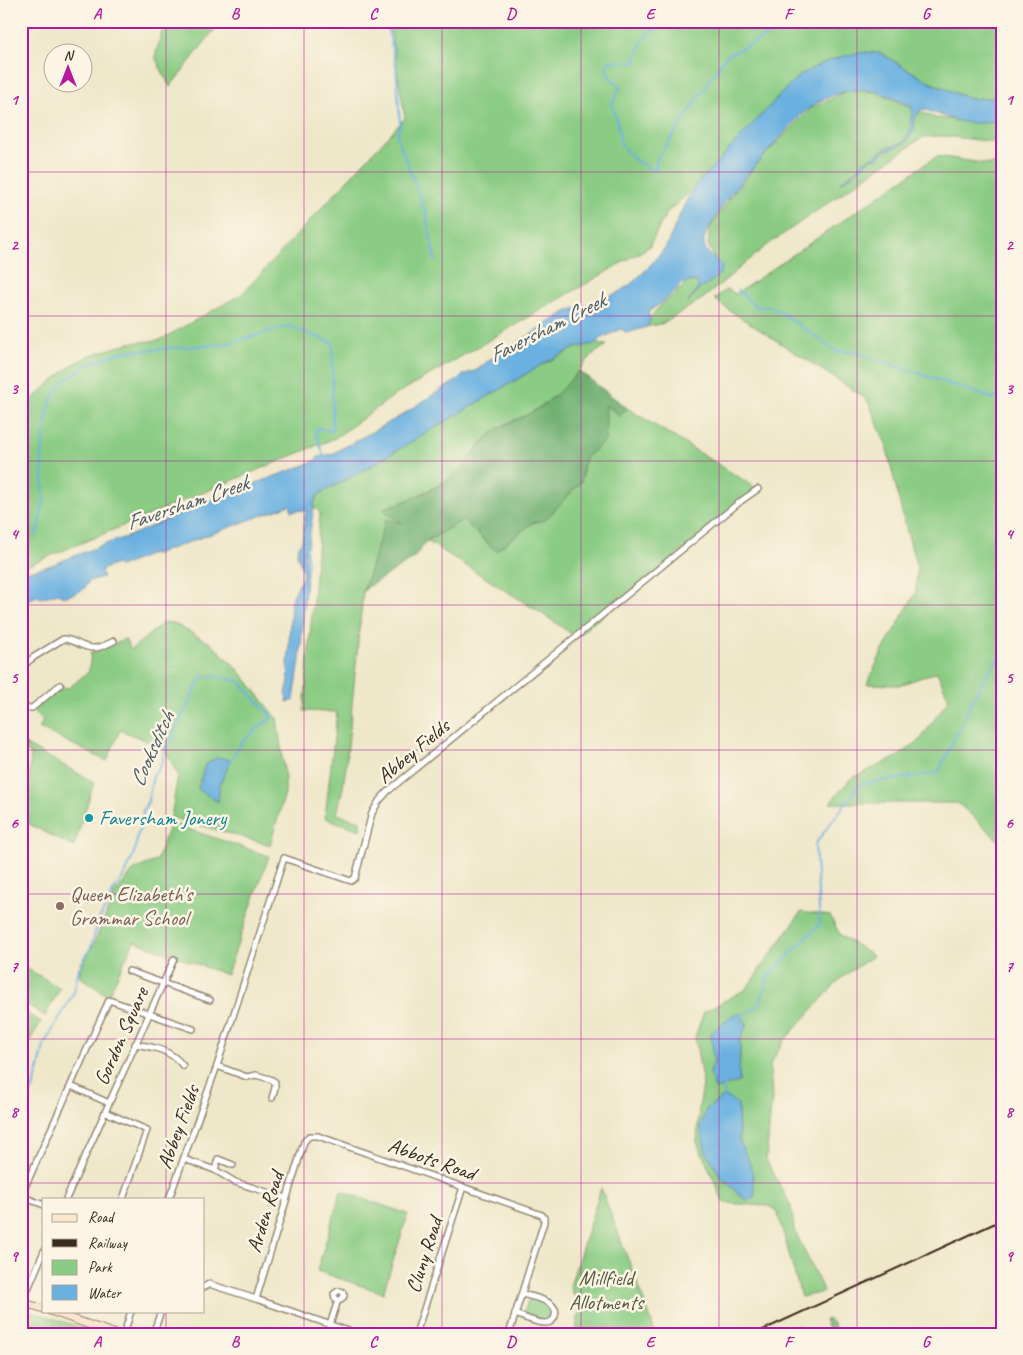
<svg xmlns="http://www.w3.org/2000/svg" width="1023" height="1355" viewBox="0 0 1023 1355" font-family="Caveat,sans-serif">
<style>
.green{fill:#8bcc84;stroke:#637b51;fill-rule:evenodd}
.forest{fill:#70b072;stroke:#566d48}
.water{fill:#6ab1e1;stroke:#526e80}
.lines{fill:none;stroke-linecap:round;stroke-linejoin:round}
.stream{stroke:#6ab1e1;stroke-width:2}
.minor-casing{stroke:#958874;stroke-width:8}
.secondary-casing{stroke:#958874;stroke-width:9}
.minor{stroke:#fff;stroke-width:5}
.secondary{stroke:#fbe5cf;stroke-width:7}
.rail{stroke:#3b2a1e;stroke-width:2}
.grid{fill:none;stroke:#b5179e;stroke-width:1;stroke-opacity:0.55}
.culture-dot{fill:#0f9aa8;stroke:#fcf5e5;stroke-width:2}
.education-dot{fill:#8d6e63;stroke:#fcf5e5;stroke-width:2}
.labels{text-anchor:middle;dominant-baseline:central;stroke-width:5;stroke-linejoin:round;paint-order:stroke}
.street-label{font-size:21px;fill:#3b2a1e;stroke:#fcf5e5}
.culture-label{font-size:21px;fill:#0d838f;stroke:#fcf5e5;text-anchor:start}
.education-label{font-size:21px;fill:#785e54;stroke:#fcf5e5;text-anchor:start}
.park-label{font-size:21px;fill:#535b3d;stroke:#fcf5e5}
.water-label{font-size:22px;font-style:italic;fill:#4b5962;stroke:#fcf5e5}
.neatline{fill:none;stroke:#b5179e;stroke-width:2}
.grid-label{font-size:16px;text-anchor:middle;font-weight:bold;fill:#b5179e}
</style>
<rect width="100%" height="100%" fill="#fcf5e5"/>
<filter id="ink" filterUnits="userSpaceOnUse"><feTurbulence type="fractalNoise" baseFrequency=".02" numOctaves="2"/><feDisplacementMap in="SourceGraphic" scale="10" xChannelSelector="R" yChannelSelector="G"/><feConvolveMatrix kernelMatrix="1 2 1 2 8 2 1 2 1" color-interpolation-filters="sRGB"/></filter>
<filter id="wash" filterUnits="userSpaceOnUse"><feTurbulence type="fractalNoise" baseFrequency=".0096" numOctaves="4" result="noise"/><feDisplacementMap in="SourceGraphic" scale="20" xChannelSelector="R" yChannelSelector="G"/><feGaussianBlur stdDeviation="1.12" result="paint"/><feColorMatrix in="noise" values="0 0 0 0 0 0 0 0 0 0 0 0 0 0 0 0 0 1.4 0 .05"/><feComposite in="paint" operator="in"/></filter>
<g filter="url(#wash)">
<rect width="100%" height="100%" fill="#efe7c9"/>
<!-- green -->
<g class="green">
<polygon points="165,21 221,21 170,87 155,57"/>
<polygon points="389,21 1002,21 1002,97 970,99 931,83 880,53 696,187 667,212 649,247 395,395 335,438 21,568 21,409 56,378 71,366 88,356 129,343 160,340 242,294 405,118"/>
<polygon points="849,90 877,92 935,118 989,123 1002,122 1002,143 945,136 923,137 766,246 705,297 664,323 641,328 659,307 683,287 694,261 718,266 708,244 710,228 734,192 760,160 811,108"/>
<polygon points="937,156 988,164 1002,164 1002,841 1000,842 958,803 830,803 850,779 897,757 920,740 949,699 937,672 899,685 867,684 882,652 916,592 917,568 902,513 886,445 869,403 861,395 729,310 714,299 727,289 736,294"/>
<polygon points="593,344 607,345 593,354 561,391 548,401 529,414 505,424 481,443 459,471 450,479 409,500 384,508 405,524 386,520 363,592 346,766 343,787 337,814 360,821 360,830 325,818 337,712 304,711 320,513 315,508 313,509 315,500 319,494 362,471 541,365 577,347"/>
<polygon points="606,405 620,416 627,408 758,489 576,637 541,613 427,541 463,519 496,551 532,523 545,520 581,482 585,458"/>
<polygon points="164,622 173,623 210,643 237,668 277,718 285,777 285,793 270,845 171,817 178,775 164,748 120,730 107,761 39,728 43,721 34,712 35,709 61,687 69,688 89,671 91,652 96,652 125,639 131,650"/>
<polygon points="26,745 94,782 74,847 21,820 21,778 29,778 31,754 23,749"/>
<polygon points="170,823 269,856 227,974 227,975 134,941 108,996 80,977 80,969 94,944 115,893 134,870 157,860"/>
<path d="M 801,912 L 830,916 L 840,935 L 873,956 L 840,979 L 783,1042 L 770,1065 L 772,1098 L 766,1160 L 791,1206 L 794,1229 L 824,1292 L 801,1297 L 777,1211 L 769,1206 L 724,1203 L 697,1142 L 699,1108 L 703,1085 L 695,1037 L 704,1012 L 746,989 ZM 747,1024 L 740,1040 L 739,1082 L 710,1073 L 714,1062 L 711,1033 ZM 738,1104 L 739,1140 L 747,1201 L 721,1177 L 706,1152 Z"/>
<polygon points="21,965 60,988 45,1016 21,1001"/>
<polygon points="21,1010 41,1022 21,1055"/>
<polygon points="601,1188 650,1317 655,1334 575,1334 580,1310 570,1286"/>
<polygon points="341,1191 408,1214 383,1293 317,1271"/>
<path d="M 529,1298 C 538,1301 550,1302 553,1313 L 549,1319 L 541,1321 L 523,1315 Z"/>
<polygon points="21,1308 99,1333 21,1334"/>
</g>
<!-- forest -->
<g class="forest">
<path d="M 579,371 L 627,408 L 620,416 L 606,405 L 606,440 L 585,458 L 581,482 L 545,520 L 532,523 L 496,551 L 463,520 L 427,541 L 414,558 L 368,587 L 363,592 L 386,519 L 403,523 L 388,514 L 383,508 C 403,503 442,488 456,473 C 470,460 479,443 495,431 C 506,423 518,420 529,414 C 549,403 564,388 579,371 Z"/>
<polygon points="828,1319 834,1324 838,1334 830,1334 824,1320"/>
</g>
<!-- water -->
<g class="water">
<path d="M 865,52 L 880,53 L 931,83 L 970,99 L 1002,97 L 1002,120 C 995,121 988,122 982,123 C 961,125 942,115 923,109 C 915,114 914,119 915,128 C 912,132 910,138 906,142 C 896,150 886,147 877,158 L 870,159 L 853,175 L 839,183 L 854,172 L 864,161 L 874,157 L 884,149 L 904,142 L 912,126 L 910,119 L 913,113 L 911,106 C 892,97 870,86 849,91 C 836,93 822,99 811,107 C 796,118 784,134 771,148 C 752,169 733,188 718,213 C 714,221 706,230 704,240 C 702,252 716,259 723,266 C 718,280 709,282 699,290 C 695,293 691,298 688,303 L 698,288 L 697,281 L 683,283 L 664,301 L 648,312 L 650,321 L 647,327 L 627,333 L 621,329 L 598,340 L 598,342 L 596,344 L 577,347 L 548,361 L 362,471 L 319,494 L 315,500 L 308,546 L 304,552 L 307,572 L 305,590 L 300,660 L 294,700 L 287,702 L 286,694 L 289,680 L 288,665 L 291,600 L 302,578 L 303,571 L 297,555 L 298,547 L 302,541 L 306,510 L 292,511 L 290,505 L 154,555 L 153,553 L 120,567 L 116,564 L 101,570 L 103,577 L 89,581 L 84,589 L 76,593 L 63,597 L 58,593 L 41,598 L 38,596 L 21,602 L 21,573 L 49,566 L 105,544 L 132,535 L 208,501 L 313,462 L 318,457 L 332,454 L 397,418 L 444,388 L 458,380 L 463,375 L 477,370 L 489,360 L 530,335 L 564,313 L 570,310 L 586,306 L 617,293 L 631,284 L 647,269 L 666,247 L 684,205 L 695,186 L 793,81 C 814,64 838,56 865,52 Z"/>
<polygon points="218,757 231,760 220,784 218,802 198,789 205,765"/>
<polygon points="740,1013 747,1024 740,1041 739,1082 715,1089 710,1073 714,1062 711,1033 733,1015"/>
<polygon points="725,1096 738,1104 739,1140 752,1168 755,1196 747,1201 721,1177 706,1152 700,1127 706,1109"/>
</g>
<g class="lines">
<!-- stream -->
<g class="stream">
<polyline points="386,21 396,66 400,123 397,136 426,213 435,261"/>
<polyline points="655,171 635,160 621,145 617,121 612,104 620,87 609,76 606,66 609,61 635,62 642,41 650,32 666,26 666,21"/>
<polyline points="656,171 656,161 726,56 760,39 803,21"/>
<polyline points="738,290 756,307 773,307 836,351 855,352 992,398 1002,398"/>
<polyline points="36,537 44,501 42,456 46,419 51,401 60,384 89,364 121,352 226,344 288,326 333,343 332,431 318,428 316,434 324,457"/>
<polyline points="306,548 308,563 307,568"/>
<polyline points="742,1016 760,1004 768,976 820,924 815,844 860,784 938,773 981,683 1002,653"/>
<polyline points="723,1087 725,1096"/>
<polyline points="21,1106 29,1097 33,1089 40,1064 44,1045 74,992 79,968 91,947 95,934 97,924 113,892 126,873 136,847 137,837 143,821 143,811 148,801 153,776 160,767 163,760 163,755 168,743 172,741 175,730 202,677 216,676 239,681 272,717 243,741 231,760"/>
</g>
</g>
</g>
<g filter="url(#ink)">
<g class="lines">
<defs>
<g id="minor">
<path d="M 21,667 L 34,657 L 63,639 C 69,639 73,641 79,644 C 94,651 100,648 114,641"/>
<polyline points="21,708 32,708 60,685"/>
<polyline points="21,740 26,742"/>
<polyline points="129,971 210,1000"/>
<path d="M 135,1044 C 154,1047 171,1050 183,1066"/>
<polyline points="217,1066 247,1077 256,1075 270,1079 275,1082 275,1088 272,1098"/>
<polyline points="71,1086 109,1103"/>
<polyline points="105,1112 147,1130 123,1199"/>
<polyline points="184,1159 215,1170 235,1182 286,1198"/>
<polyline points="215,1170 218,1159 233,1165"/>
<polyline points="66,1199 174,959"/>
<polyline points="169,1199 217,1066 284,858 351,881 355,878 372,813 379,801 388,791 741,501 758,489"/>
<polyline points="44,1205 21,1196 109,1000 193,1029"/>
<polyline points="204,1287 209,1284 256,1299 357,1334"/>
<polyline points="256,1299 304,1142 309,1136 318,1136 542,1215 544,1218 544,1222 509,1334"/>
<polyline points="22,1303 44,1251"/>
<path d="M 515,1314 C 523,1317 538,1324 546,1323 C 550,1323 554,1320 555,1316 C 560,1301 532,1297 522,1294"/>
<polyline points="804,1332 804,1334"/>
<polyline points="124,1334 131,1311"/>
<polyline points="153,1334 161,1311"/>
<path d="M 327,1334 L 338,1300 L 341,1300 L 344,1296 C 344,1292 341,1290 338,1291 L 334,1294 L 335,1298 L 338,1300"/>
<polyline points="416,1334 463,1187"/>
</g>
<g id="secondary">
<polyline points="21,1302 44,1309"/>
<polyline points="50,1311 116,1334"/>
</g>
</defs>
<!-- minor casing -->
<use href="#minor" class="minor-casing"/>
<!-- secondary casing -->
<use href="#secondary" class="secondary-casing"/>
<!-- minor -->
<use href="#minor" class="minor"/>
<!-- secondary -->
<use href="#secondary" class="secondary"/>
<!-- rail -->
<polyline class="rail" points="754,1334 1002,1220"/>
</g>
</g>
<!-- grid -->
<path class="grid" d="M 166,21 L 166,1199M 304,21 L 304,1334M 442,21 L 442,1334M 581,21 L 581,1334M 719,21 L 719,1334M 857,21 L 857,1334M 21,172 L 1002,172M 21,316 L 1002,316M 21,461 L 1002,461M 21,605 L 1002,605M 21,750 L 1002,750M 21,894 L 1002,894M 21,1039 L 1002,1039M 21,1183 L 1002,1183M 166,1311 L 166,1334"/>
<!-- markers -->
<circle class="culture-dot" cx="89" cy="818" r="5"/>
<circle class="education-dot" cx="60" cy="906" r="5"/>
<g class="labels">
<!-- street labels -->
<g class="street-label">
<text transform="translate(413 751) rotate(-40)">Abbey Fields</text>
<text transform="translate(121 1036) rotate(-66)">Gordon Square</text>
<text transform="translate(178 1127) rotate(-70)">Abbey Fields</text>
<text transform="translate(432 1159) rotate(19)">Abbots Road</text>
<text transform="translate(265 1212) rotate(-73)">Arden Road</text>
<text transform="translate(424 1255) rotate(-72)">Cluny Road</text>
</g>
<!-- culture labels -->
<g class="culture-label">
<text x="99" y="818">Faversham Jonery</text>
</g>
<!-- education labels -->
<g class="education-label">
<text x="70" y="894">Queen Elizabeth's<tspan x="70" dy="24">Grammar School</tspan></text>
</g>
<!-- park labels -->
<g class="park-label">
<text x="606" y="1278">Millfield<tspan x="606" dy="24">Allotments</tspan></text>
</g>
<!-- water labels -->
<g class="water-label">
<text transform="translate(547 328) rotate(-27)">Faversham Creek</text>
<text transform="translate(187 503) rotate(-19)">Faversham Creek</text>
<text transform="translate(152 749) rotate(-66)">Cooksditch</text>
</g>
</g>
<!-- margin -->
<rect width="1023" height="1355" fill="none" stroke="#fcf5e5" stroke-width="55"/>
<!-- legend -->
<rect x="42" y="1198" width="162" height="115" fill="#fcf5e5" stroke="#afa495"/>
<rect x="52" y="1214" width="25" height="8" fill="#fbe5cf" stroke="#afa495"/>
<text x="88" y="1222" font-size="15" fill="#3b2a1e">Road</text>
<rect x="52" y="1239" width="25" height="8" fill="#3b2a1e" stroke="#afa495"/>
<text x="88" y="1248" font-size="15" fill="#3b2a1e">Railway</text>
<rect x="52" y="1260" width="25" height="15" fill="#8bcc84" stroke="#afa495"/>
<text x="88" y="1272" font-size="15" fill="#3b2a1e">Park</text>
<rect x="52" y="1285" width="25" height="15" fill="#6ab1e1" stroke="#afa495"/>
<text x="88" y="1298" font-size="15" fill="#3b2a1e">Water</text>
<!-- north arrow -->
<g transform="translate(68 68)"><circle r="24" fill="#fcf5e5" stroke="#afa495"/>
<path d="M0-4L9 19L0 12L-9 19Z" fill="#b5179e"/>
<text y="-8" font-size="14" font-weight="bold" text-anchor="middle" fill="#3b2a1e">N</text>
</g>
<rect x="28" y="28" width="968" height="1300" class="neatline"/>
<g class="grid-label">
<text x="97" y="19">A</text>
<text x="235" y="19">B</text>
<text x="373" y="19">C</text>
<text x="511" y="19">D</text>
<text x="650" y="19">E</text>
<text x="788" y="19">F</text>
<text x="926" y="19">G</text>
<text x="14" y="105">1</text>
<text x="1009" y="105">1</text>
<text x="14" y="250">2</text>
<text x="1009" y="250">2</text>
<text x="14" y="394">3</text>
<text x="1009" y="394">3</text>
<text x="14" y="539">4</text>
<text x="1009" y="539">4</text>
<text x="14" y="683">5</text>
<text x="1009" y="683">5</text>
<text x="14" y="828">6</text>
<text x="1009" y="828">6</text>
<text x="14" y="972">7</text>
<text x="1009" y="972">7</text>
<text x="14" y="1117">8</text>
<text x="1009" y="1117">8</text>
<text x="14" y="1261">9</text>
<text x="1009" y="1261">9</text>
<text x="97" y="1347">A</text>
<text x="235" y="1347">B</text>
<text x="373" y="1347">C</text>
<text x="511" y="1347">D</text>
<text x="650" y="1347">E</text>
<text x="788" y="1347">F</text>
<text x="926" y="1347">G</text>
</g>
</svg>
